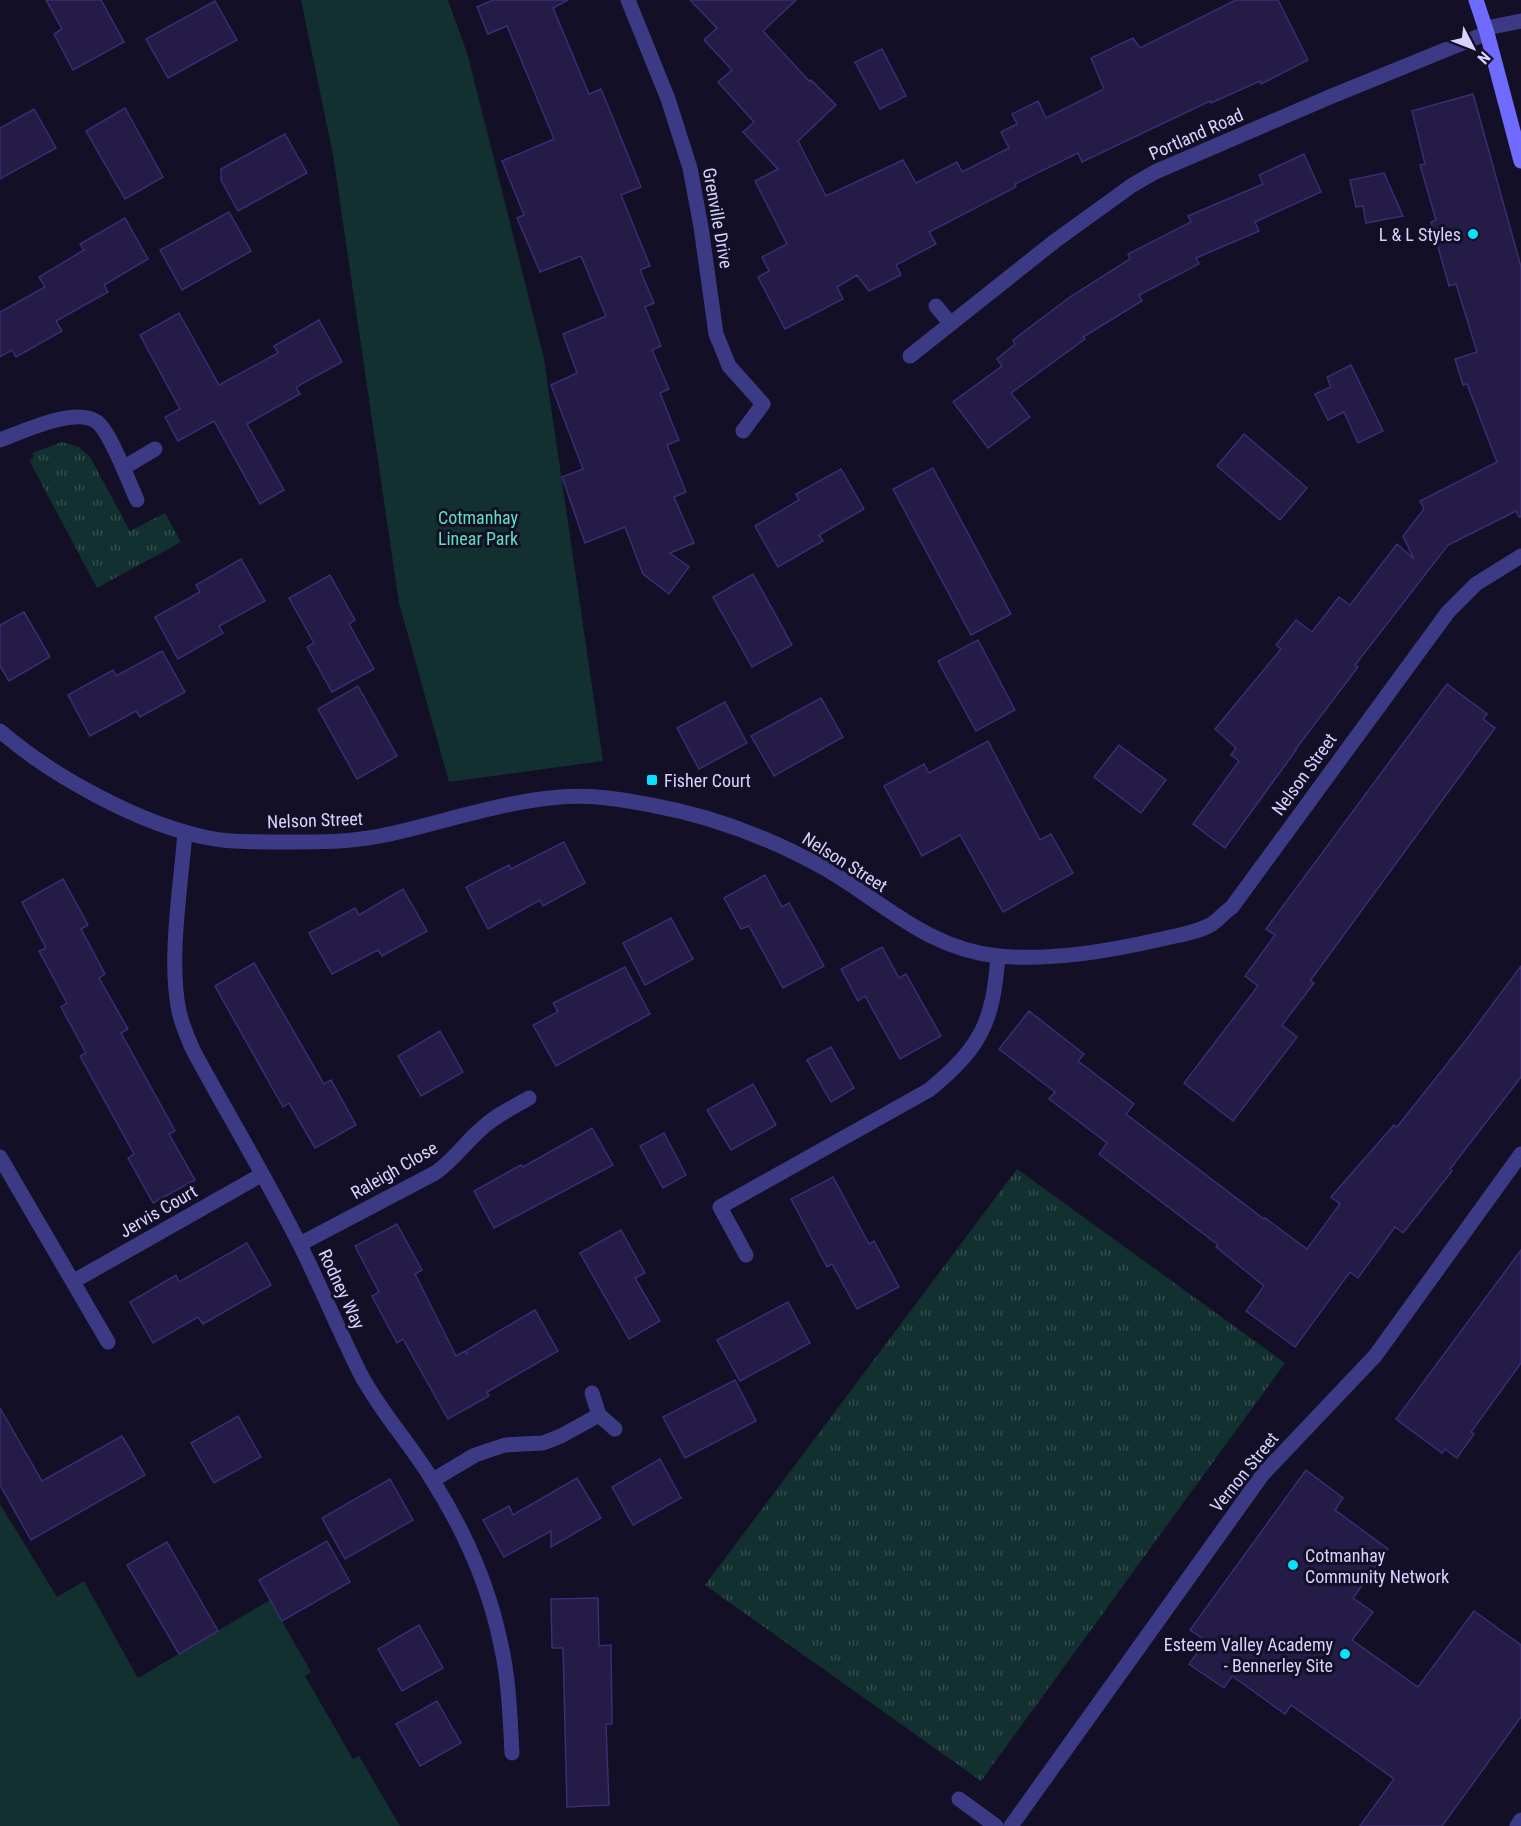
<svg xmlns="http://www.w3.org/2000/svg" width="1521" height="1826" viewBox="0 0 1521 1826" font-family="'Roboto Condensed',sans-serif">
<style>
.grass{fill:url(#grass-tufts)}
.park{fill:#12302f}
.building{fill:#241b47;stroke:#3b2d73;stroke-width:1.5}
.lines{fill:none;stroke-linecap:round;stroke-linejoin:round}
.street{stroke:#3d3a85;stroke-width:15}
.secondary{stroke:#6f6bff;stroke-width:15}
.poi-dot{fill:#00e5ff;stroke:#130f26;stroke-width:2}
.labels{text-anchor:middle;dominant-baseline:central;stroke-width:6;stroke-linejoin:round;paint-order:stroke}
.street-label{font-size:18px;fill:#d9d4ff;stroke:#130f26}
.poi-label{font-size:18px;fill:#d9d4ff;stroke:#130f26;text-anchor:end}
.park-label{font-size:18px;fill:#5fe0c0;stroke:#130f26}
</style>
<defs>
<pattern id="grass-tufts" width="24" height="20" patternUnits="userSpaceOnUse" patternTransform="scale(1.5)"><rect width="24" height="20" fill="#12302f"/><path d="M3 7l-1-3M5 7V3M7 7l1-3M15 17l-1-3M17 17v-4M19 17l1-3" fill="none" stroke="#344d4e"/></pattern>
</defs>
<rect width="100%" height="100%" fill="#130f26"/>
<!-- grass -->
<g class="grass">
<polygon points="62,442 79,447 90,457 130,531 165,513 181,542 97,588 29,460 34,457 32,453"/>
<polygon points="1017,1169 1285,1363 981,1781 705,1585"/>
</g>
<!-- park -->
<g class="park">
<polygon points="301,0 448,0 468,56 544,359 603,761 449,782 399,603 333,155"/>
<polygon points="0,1504 57,1597 84,1581 138,1678 270,1600 311,1672 305,1676 353,1759 359,1756 400,1826 0,1826"/>
</g>
<!-- building -->
<g class="building">
<polygon points="46,0 101,0 124,42 73,70 54,34 62,29"/>
<polygon points="493,0 568,0 553,8 589,94 601,89 641,187 621,195 650,266 640,270 654,303 645,307 661,346 652,350 669,389 660,393 679,440 667,445 686,492 674,497 694,543 670,553 689,567 669,594 643,574 625,527 585,543 562,477 583,469 551,385 577,373 563,334 606,316 581,256 540,272 517,218 524,215 502,161 554,139 507,26 488,34 477,7"/>
<polygon points="690,0 796,0 763,31 810,82 811,80 836,105 798,141 826,196 903,160 916,183 957,162 962,172 1009,148 1001,132 1017,124 1012,114 1038,101 1046,118 1104,89 1091,58 1133,38 1140,48 1236,0 1278,0 1308,60 1261,84 1260,81 1211,103 1210,101 1082,162 1078,153 1015,184 1016,187 929,232 936,244 896,265 901,275 869,291 857,275 837,287 843,299 785,329 758,277 769,271 762,257 787,244 755,181 778,169 743,132 754,122 718,82 732,70 704,40 717,28"/>
<polygon points="215,1 237,40 168,78 146,39"/>
<polygon points="882,49 906,96 880,109 855,62"/>
<polygon points="1473,94 1521,267 1521,517 1519,517 1516,511 1448,545 1355,665 1358,667 1295,750 1296,750 1225,848 1193,824 1239,761 1231,755 1236,748 1215,729 1281,649 1276,645 1296,620 1312,632 1339,597 1350,605 1397,544 1414,559 1403,536 1424,509 1420,501 1497,462 1467,384 1463,385 1455,359 1477,352 1456,284 1449,286 1431,222 1436,220 1420,165 1425,164 1412,111"/>
<polygon points="125,108 163,177 125,199 86,131"/>
<polygon points="34,109 56,148 0,179 0,128"/>
<polygon points="285,134 307,173 238,211 221,180 221,169"/>
<polygon points="1304,154 1321,192 1255,222 1259,231 1196,258 1199,264 1139,295 1142,301 1083,337 1085,339 1011,393 1030,417 988,448 953,402 1002,366 997,359 1015,344 1013,340 1070,297 1130,259 1128,254 1191,222 1188,216 1263,184 1259,175"/>
<polygon points="1384,173 1403,216 1366,223 1363,206 1356,207 1350,180"/>
<polygon points="229,212 251,251 182,290 160,250"/>
<polygon points="125,218 148,259 104,285 108,292 56,321 62,331 16,357 12,350 0,357 0,312 45,287 39,277 84,250 80,244"/>
<polygon points="179,313 219,385 278,353 274,346 319,320 342,362 296,387 300,394 247,424 284,490 260,504 214,421 178,441 165,417 180,409 140,335"/>
<polygon points="1351,365 1383,431 1358,443 1344,412 1328,420 1315,394 1331,387 1327,377"/>
<polygon points="1244,434 1307,488 1280,520 1217,466"/>
<polygon points="933,468 1011,614 971,635 893,489"/>
<polygon points="841,469 864,509 819,535 823,541 778,567 755,526 799,500 796,494"/>
<polygon points="241,559 265,601 219,626 223,633 178,659 155,617 200,592 196,585"/>
<polygon points="753,574 792,645 752,667 713,597"/>
<polygon points="330,575 355,620 349,624 374,669 332,692 307,647 314,643 289,598"/>
<polygon points="24,612 50,657 9,681 0,666 0,625"/>
<polygon points="978,640 1015,710 976,731 938,661"/>
<polygon points="162,651 185,692 140,717 136,711 90,736 68,695 113,670 116,676"/>
<polygon points="1447,684 1487,714 1483,719 1495,728 1310,981 1314,983 1282,1025 1297,1037 1233,1121 1184,1083 1258,986 1245,976 1275,935 1266,929"/>
<polygon points="358,686 397,756 357,779 318,709"/>
<polygon points="821,698 843,737 774,776 751,736"/>
<polygon points="725,702 747,743 699,769 677,728"/>
<polygon points="988,741 1040,840 1051,834 1073,873 1003,912 960,835 922,856 884,786 924,764 929,773"/>
<polygon points="1119,745 1166,780 1141,813 1094,777"/>
<polygon points="564,842 585,883 543,906 540,900 488,929 466,887 509,865 511,869"/>
<polygon points="765,875 782,907 789,903 824,966 783,988 749,926 741,929 724,898"/>
<polygon points="63,879 88,925 81,929 105,974 99,978 128,1029 121,1033 175,1131 169,1134 195,1180 153,1203 128,1158 134,1154 80,1056 86,1053 61,1007 67,1003 39,951 46,948 22,902"/>
<polygon points="403,889 427,931 382,956 378,950 332,974 309,933 355,908 359,915"/>
<polygon points="671,918 693,959 645,985 623,943"/>
<polygon points="882,947 899,978 906,974 941,1036 900,1059 865,996 858,1001 841,969"/>
<polygon points="254,963 324,1084 331,1080 356,1125 315,1148 289,1103 283,1107 215,986"/>
<polygon points="1521,966 1521,1077 1450,1169 1452,1171 1403,1233 1395,1227 1358,1278 1350,1272 1295,1347 1246,1311 1264,1286 1216,1247 1218,1245 1099,1154 1107,1143 1049,1099 1055,1092 999,1049 1029,1011 1084,1054 1078,1061 1134,1104 1126,1114 1264,1219 1265,1218 1307,1249 1340,1204 1331,1197 1394,1125 1397,1127 1466,1040"/>
<polygon points="625,967 650,1014 556,1066 533,1025 558,1012 553,1003"/>
<polygon points="440,1031 463,1072 421,1096 398,1056"/>
<polygon points="831,1047 854,1088 831,1102 807,1060"/>
<polygon points="753,1084 776,1125 731,1150 707,1110"/>
<polygon points="592,1128 613,1165 494,1228 474,1191 521,1165 523,1167"/>
<polygon points="664,1133 686,1175 663,1188 640,1146"/>
<polygon points="833,1177 869,1244 874,1241 899,1287 857,1309 832,1264 827,1267 791,1199"/>
<polygon points="397,1224 422,1270 415,1274 456,1356 465,1351 467,1355 467,1350 535,1310 558,1351 487,1392 489,1396 448,1419 403,1339 397,1343 372,1296 379,1292 355,1246"/>
<polygon points="621,1230 645,1273 635,1278 660,1321 629,1339 580,1253"/>
<polygon points="247,1243 271,1285 203,1324 198,1317 153,1343 130,1302 176,1275 179,1282"/>
<polygon points="1521,1250 1521,1363 1471,1432 1474,1434 1457,1458 1445,1449 1442,1453 1396,1419"/>
<polygon points="788,1302 810,1343 740,1381 717,1340"/>
<polygon points="735,1380 756,1421 685,1458 663,1417"/>
<polygon points="0,1408 42,1481 122,1436 145,1475 31,1540 0,1485"/>
<polygon points="238,1416 261,1457 214,1483 191,1443"/>
<polygon points="660,1459 681,1498 633,1525 612,1487"/>
<polygon points="1306,1470 1343,1498 1335,1510 1388,1549 1353,1598 1373,1612 1352,1640 1418,1687 1474,1611 1521,1645 1521,1717 1442,1826 1360,1826 1394,1779 1291,1705 1285,1714 1232,1676 1224,1688 1189,1664 1206,1641 1190,1630"/>
<polygon points="577,1478 601,1518 551,1547 551,1531 504,1557 483,1520 509,1506 513,1515"/>
<polygon points="390,1479 413,1520 345,1559 322,1518"/>
<polygon points="327,1541 350,1582 282,1621 259,1580"/>
<polygon points="167,1542 218,1631 179,1654 127,1565"/>
<polygon points="598,1598 599,1646 611,1645 612,1724 606,1724 609,1805 567,1807 563,1648 552,1648 551,1599"/>
<polygon points="419,1625 443,1668 402,1691 378,1649"/>
<polygon points="437,1701 461,1743 420,1766 396,1724"/>
</g>
<g class="lines">
<!-- street -->
<g class="street">
<polyline points="628,0 668,99 690,168 701,227 716,334 729,366 763,404 743,431"/>
<polyline points="1486,28 1521,21"/>
<polyline points="936,306 950,323"/>
<polyline points="910,356 1055,241 1131,186 1155,172 1332,96 1487,33"/>
<path d="M 0,440 C 22,432 76,406 97,422 C 110,431 129,483 137,500"/>
<polyline points="123,468 155,449"/>
<path d="M 0,731 C 52,776 141,825 209,838 C 231,843 253,841 275,842 C 310,842 344,843 380,836 C 439,824 498,802 560,797 C 590,794 622,799 651,805 C 712,816 770,838 824,868 C 882,901 927,949 998,956 C 1052,961 1109,951 1162,939 C 1178,935 1197,933 1212,924 C 1219,919 1225,912 1232,907 L 1448,612 L 1476,584 L 1521,556"/>
<path d="M 185,832 C 181,885 169,954 178,1006 C 180,1021 187,1036 193,1050 C 228,1115 267,1179 300,1245 C 321,1287 339,1331 360,1373 C 379,1410 409,1442 431,1478 C 463,1528 489,1586 501,1645 C 509,1680 510,1717 512,1753"/>
<polyline points="0,1157 108,1342"/>
<path d="M 300,1244 L 435,1173 C 453,1161 464,1144 480,1130 C 494,1116 512,1108 529,1098"/>
<path d="M 746,1255 L 720,1207 L 929,1090 C 981,1047 993,1023 998,956"/>
<polyline points="74,1281 261,1175"/>
<polyline points="592,1393 599,1415 615,1429"/>
<polyline points="433,1480 475,1455 505,1445 543,1443 561,1436 599,1415"/>
<polyline points="959,1799 996,1826"/>
<polyline points="1011,1826 1263,1474 1375,1356 1521,1154"/>
<polyline points="1517,1826 1521,1820"/>
</g>
<!-- secondary -->
<polyline class="secondary" points="1476,0 1487,33 1521,161"/>
</g>
<!-- markers -->
<g class="poi-dot">
<circle cx="1473" cy="234" r="6"/>
<rect x="646" y="774" width="12" height="12" rx="3"/>
<circle cx="1293" cy="1565" r="6"/>
<circle cx="1345" cy="1654" r="6"/>
</g>
<g class="labels">
<!-- street labels -->
<g class="street-label">
<text transform="translate(1196 134) rotate(-24)">Portland Road</text>
<text transform="translate(718 218) rotate(80)">Grenville Drive</text>
<text transform="translate(1304 774) rotate(-54)">Nelson Street</text>
<text transform="translate(315 820) rotate(-2)">Nelson Street</text>
<text transform="translate(845 862) rotate(32)">Nelson Street</text>
<text transform="translate(394 1170) rotate(-30)">Raleigh Close</text>
<text transform="translate(158 1211) rotate(-30)">Jervis Court</text>
<text transform="translate(342 1289) rotate(65)">Rodney Way</text>
<text transform="translate(1244 1472) rotate(-51)">Vernon Street</text>
</g>
<!-- poi labels -->
<g class="poi-label">
<text x="1461" y="234">L &amp; L Styles</text>
<text x="664" y="780" text-anchor="start">Fisher Court</text>
<text x="1305" y="1555" text-anchor="start">Cotmanhay<tspan x="1305" dy="21">Community Network</tspan></text>
<text x="1333" y="1644">Esteem Valley Academy<tspan x="1333" dy="21">- Bennerley Site</tspan></text>
</g>
<!-- park labels -->
<g class="park-label">
<text x="478" y="517">Cotmanhay<tspan x="478" dy="21">Linear Park</tspan></text>
</g>
</g>
<!-- north arrow -->
<g transform="translate(1473 48) rotate(132)" stroke="#130f26" stroke-width="4.5" paint-order="stroke">
<path d="M0-4.5L10 22L0 15L-10 22Z" fill="#d9d4ff"/>
<text y="-9" font-size="16" font-weight="bold" text-anchor="middle" fill="#d9d4ff">N</text>
</g>
</svg>
